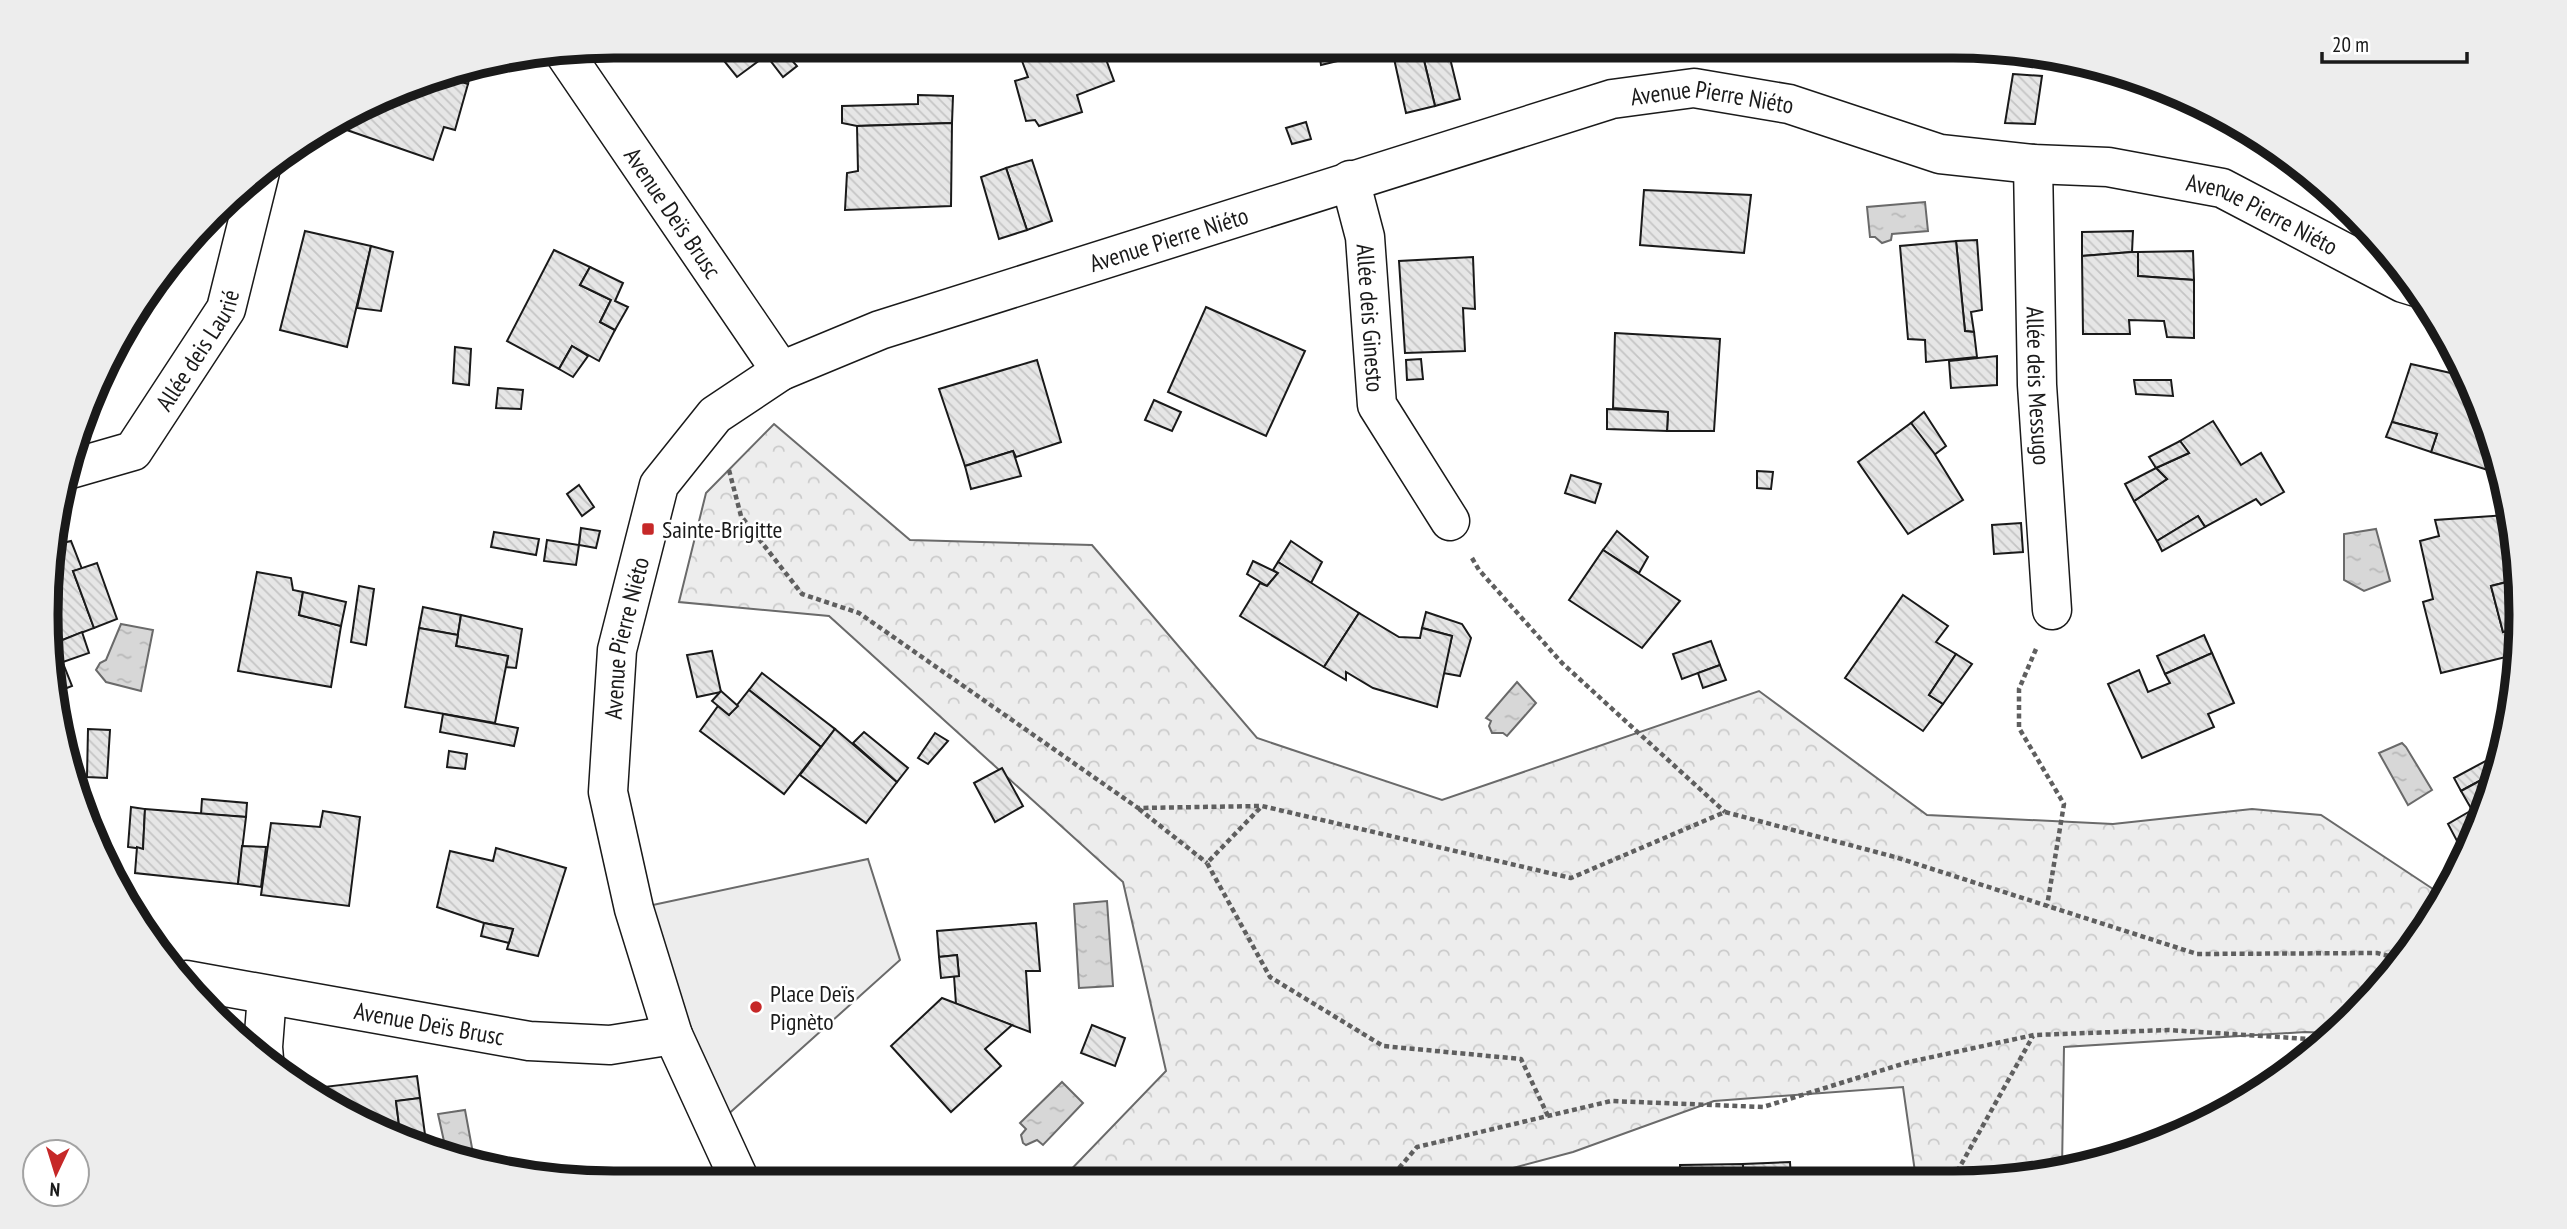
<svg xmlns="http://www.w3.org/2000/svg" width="2567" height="1229" viewBox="0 0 2567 1229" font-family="'PT Sans Narrow',sans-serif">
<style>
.forest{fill:url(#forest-crowns);stroke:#6a6a6a;stroke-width:2}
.pitch{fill:#ededed;stroke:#6a6a6a;stroke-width:2}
.water{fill:url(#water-ripples);stroke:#6a6a6a;stroke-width:2}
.building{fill:url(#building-back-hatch);stroke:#1a1a1a;stroke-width:2}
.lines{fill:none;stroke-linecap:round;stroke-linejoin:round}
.minor-casing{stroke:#1a1a1a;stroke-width:41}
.path{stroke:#5f5f5f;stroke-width:4.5;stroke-dasharray:5 3.5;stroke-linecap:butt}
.minor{stroke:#fff;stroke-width:38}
.poi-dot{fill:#c62828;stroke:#fff;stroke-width:2.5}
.labels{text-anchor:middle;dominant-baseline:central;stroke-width:5;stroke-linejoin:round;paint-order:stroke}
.street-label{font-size:24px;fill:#1a1a1a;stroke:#fff}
.poi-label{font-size:24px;fill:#1a1a1a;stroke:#fff;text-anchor:start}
.rim{fill:none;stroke:#1a1a1a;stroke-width:9}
</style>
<defs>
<pattern id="forest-crowns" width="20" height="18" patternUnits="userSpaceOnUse" patternTransform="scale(1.75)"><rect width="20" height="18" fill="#ededed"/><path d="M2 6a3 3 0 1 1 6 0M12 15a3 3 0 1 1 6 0" fill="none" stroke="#cbcbcb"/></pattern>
<pattern id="water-ripples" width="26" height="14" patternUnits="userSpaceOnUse" patternTransform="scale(1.75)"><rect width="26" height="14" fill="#d7d7d7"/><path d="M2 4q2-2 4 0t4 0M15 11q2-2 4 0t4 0" fill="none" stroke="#b8b8b8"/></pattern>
<pattern id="building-back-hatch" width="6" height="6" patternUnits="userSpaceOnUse" patternTransform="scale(1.75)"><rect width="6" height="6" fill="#e6e6e6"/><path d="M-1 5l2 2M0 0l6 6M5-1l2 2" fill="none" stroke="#c5c5c5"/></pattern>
</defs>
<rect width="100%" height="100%" fill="#fff"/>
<!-- forest -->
<polygon class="forest" points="774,424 910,540 1092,545 1257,738 1442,800 1759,691 1927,815 2113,824 2252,809 2321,815 2442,895 2404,961 2332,1033 2305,1032 2064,1047 2062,1169 2027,1179 1916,1179 1903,1087 1714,1101 1573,1152 1464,1181 1059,1182 1166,1071 1123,882 829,616 679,602 706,493"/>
<!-- pitch -->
<polygon class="pitch" points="868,859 900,960 715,1126 634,909"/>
<!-- water -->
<g class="water">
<polygon points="1925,202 1928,231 1892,234 1891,240 1882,243 1875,237 1870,237 1867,207"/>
<polygon points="2376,529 2390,581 2364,591 2344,580 2344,534"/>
<polygon points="121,624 153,630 141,691 106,682 96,670 100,663 106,660"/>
<polygon points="1517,682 1536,703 1507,736 1503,733 1492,733 1489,726 1491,721 1486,718"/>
<polygon points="2402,743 2406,747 2432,790 2408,805 2379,753"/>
<polygon points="1107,901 1113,986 1079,988 1074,904"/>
<polygon points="1062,1082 1083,1103 1043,1145 1037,1140 1026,1145 1023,1143 1021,1135 1026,1129 1020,1123"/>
<polygon points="465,1110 475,1164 447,1155 438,1114"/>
</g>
<!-- building -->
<g class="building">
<polygon points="712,46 779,46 737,77"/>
<polygon points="779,46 797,66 783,77 766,55"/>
<polygon points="1054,46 1097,46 1058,58"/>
<polygon points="1097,46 1101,46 1114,81 1077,95 1082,112 1039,126 1035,120 1026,121 1015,81 1028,77 1022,61 1054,51 1058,58"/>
<polygon points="1318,46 1346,46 1350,58 1321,65"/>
<polygon points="1346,46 1385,46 1386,49 1350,58"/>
<polygon points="1429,46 1447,46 1460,99 1435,106 1421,48"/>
<polygon points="1421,48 1435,106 1406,113 1393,54"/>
<polygon points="471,69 468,84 438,75"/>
<polygon points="2013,74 2042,76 2035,124 2005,123"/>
<polygon points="438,75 468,84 455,130 444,127 433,160 341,128 342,123 431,76"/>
<polygon points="918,95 953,96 952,123 857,126 842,123 842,106 918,104"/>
<polygon points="1306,122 1311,139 1292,144 1286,128"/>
<polygon points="952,123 951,206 845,210 847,173 858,171 857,126"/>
<polygon points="1032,160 1052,221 1027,230 1006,168"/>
<polygon points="1006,168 1027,230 999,239 981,177"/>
<polygon points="1644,190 1751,195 1744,253 1640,245"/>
<polygon points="305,231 371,246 347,347 280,330"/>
<polygon points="2133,231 2132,252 2082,256 2082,232"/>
<polygon points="1977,240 1982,310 1971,312 1974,332 1965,331 1956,241"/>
<polygon points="1956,241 1965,331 1974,332 1977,357 1926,362 1925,340 1908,339 1900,246"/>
<polygon points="371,246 393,252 381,311 357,308"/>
<polygon points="554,250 590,267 580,285 611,300 600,322 615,330 599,361 572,346 559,369 507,341"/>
<polygon points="2193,251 2194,280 2138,276 2138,252"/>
<polygon points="2132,252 2138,252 2138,276 2194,280 2194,338 2167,337 2164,321 2129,320 2130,334 2083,334 2082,256"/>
<polygon points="1473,257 1475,309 1463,308 1465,351 1405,353 1399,261"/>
<polygon points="590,267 623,283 615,301 628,307 615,330 600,322 611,300 580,285"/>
<polygon points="1206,307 1305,351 1266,436 1168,392"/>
<polygon points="1615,333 1720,339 1714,431 1667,431 1668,412 1613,408"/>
<polygon points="572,346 588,356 573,377 559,369"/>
<polygon points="455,347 471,349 469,385 453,383"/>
<polygon points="1997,356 1997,385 1951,388 1949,361"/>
<polygon points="1421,359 1423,379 1407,380 1406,360"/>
<polygon points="1037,360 1061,442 1016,457 1013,451 965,466 939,389"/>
<polygon points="2460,362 2468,378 2467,380 2455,374"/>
<polygon points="2411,364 2455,374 2467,380 2468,378 2478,397 2496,456 2491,471 2431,452 2437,434 2392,422"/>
<polygon points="2134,380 2171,380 2173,396 2136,394"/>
<polygon points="498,388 523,390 521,409 496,408"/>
<polygon points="1154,400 1181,412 1172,431 1145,420"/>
<polygon points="1607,409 1668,412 1667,431 1607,429"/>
<polygon points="1924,412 1946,446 1934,455 1911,423"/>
<polygon points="2213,421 2241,465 2261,453 2284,492 2261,505 2256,499 2205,527 2198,516 2157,541 2134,501 2167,479 2156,468 2189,453 2180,441"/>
<polygon points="2392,422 2437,434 2431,452 2386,437"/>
<polygon points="1911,423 1934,453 1963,500 1908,534 1858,462"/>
<polygon points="2180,441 2189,453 2156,468 2149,457"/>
<polygon points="1013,451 1021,476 971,489 965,466"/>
<polygon points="2156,468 2167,479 2134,501 2125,484"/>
<polygon points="1757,471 1773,472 1771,489 1757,488"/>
<polygon points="1571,475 1601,484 1595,503 1565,493"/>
<polygon points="579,485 594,507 582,516 567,494"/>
<polygon points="2507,515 2515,545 2518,579 2491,586 2503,632 2520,627 2518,654 2441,673 2423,602 2433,599 2420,541 2439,536 2435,520"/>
<polygon points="2198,516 2205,527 2162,551 2157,541"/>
<polygon points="2021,523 2023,552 1994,554 1992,525"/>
<polygon points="581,528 600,531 596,548 579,545"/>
<polygon points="1617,531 1648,557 1639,573 1603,550"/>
<polygon points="494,532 539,539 536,555 491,547"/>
<polygon points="55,538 58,544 71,541 82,569 73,571 94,628 52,644"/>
<polygon points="547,540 579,545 576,565 544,561"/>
<polygon points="1291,541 1322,562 1311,583 1278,562"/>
<polygon points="1603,550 1680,601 1642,648 1569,600"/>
<polygon points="1253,561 1278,573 1267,586 1247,574"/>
<polygon points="1278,562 1359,613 1324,667 1240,616 1260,583 1267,586 1278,573 1273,570"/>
<polygon points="97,563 117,619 94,628 73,571"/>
<polygon points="257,572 291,578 293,590 303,592 299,615 341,626 331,687 238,671"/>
<polygon points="2511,581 2521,618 2520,627 2503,632 2491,586"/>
<polygon points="359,586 374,589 366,645 351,642"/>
<polygon points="303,592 346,602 341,626 299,615"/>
<polygon points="1903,595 1948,626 1936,642 1956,654 1929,695 1943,704 1923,731 1845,678"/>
<polygon points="423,607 461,615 458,635 419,628"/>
<polygon points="1426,612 1462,624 1471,638 1460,676 1443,673 1452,636 1422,628"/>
<polygon points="1359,613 1399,637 1420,638 1422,628 1452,636 1437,707 1373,688 1346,672 1346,680 1324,667"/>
<polygon points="461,615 522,629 516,668 506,667 508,656 456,646"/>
<polygon points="419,628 458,635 456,646 508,656 495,723 405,707"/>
<polygon points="82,632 89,653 63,662 55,643"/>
<polygon points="2204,635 2212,653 2165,674 2157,656"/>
<polygon points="1711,641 1720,665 1682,679 1673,654"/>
<polygon points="55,643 72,686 52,694 52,644"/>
<polygon points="712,651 721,692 697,697 687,655"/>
<polygon points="2212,653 2234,703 2208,714 2214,727 2142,758 2108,684 2139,670 2148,692 2170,683 2165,674"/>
<polygon points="1956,654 1972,664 1943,704 1929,695"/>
<polygon points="1720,665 1726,680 1703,688 1698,673"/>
<polygon points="762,673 835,729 821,747 749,690"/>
<polygon points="749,690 821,747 784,794 700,731 718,706 729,715"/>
<polygon points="721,691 738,706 729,715 712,701"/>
<polygon points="443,714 518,728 514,746 440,732"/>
<polygon points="88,729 110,730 107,778 87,777"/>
<polygon points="835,729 897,782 866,823 800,775"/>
<polygon points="864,732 908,768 897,782 853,743"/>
<polygon points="935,733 948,741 928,764 918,758"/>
<polygon points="449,751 467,754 465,769 447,767"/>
<polygon points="2493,757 2498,766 2496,772 2461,791 2454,778"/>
<polygon points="1002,768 1023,806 995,822 974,783"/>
<polygon points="2496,772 2478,833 2465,856 2448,824 2472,810 2461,791"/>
<polygon points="202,799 247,803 246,817 201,814"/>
<polygon points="131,807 145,809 143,849 128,847"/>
<polygon points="145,809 246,817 238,884 135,873 137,847 143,849"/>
<polygon points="323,811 360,817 349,906 261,895 271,823 320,827"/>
<polygon points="242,846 266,847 261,887 238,884"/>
<polygon points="496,848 566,868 538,956 507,949 513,929 484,923 437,907 450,851 493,861"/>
<polygon points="484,923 513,929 509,943 481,936"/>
<polygon points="1036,923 1040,971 1026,971 1030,1032 956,1004 954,976 959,976 957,955 939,957 937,931"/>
<polygon points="957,955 959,976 941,978 939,957"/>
<polygon points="942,998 1012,1025 985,1049 1001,1066 951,1112 891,1046"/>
<polygon points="1092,1025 1125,1038 1115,1066 1081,1053"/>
<polygon points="417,1076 420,1098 396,1101 401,1141 317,1098 315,1088"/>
<polygon points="420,1098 427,1149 401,1141 396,1101"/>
<polygon points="1790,1162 1791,1179 1743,1180 1743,1164"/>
<polygon points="1743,1164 1743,1180 1680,1180 1680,1165"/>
</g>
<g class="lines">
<defs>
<g id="minor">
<path id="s1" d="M 565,54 L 781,371"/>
<path id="s2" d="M 2033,164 L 2037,385 L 2052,610"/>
<path id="s3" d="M 1350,180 L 1365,237 L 1377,405 L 1450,521"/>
<path id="s4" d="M 67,470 L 133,451 L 226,309 L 260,172"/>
<path id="s5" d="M 186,980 L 529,1041 L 610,1045 L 673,1035"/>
<polyline points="264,1059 263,1047 267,995"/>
<path id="s6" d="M 741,1183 L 673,1035 L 634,909 L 608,792 L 617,650 L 659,485 L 715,415 L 781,371 L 880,330 L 1612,99 L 1694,88 L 1789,104 L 1940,154 L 2033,164 L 2108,167 L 2222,188 L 2403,283 L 2416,287"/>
</g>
</defs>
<!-- minor casing -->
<use href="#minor" class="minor-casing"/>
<!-- path -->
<g class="path">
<polyline points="729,470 741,516 802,594 859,613 1138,808 1261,806"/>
<polyline points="1472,558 1479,570 1562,663 1725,812"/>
<polyline points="2036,649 2019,689 2019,728 2064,804 2047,906"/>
<polyline points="1139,809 1207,863"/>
<polyline points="1548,1116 1521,1059 1383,1046 1270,977 1207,863 1262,806 1571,878 1725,812 1895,857 2197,954 2377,953 2404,960"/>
<polyline points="1953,1179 2033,1036"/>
<polyline points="1388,1181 1417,1147 1611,1101 1763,1107 1909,1062 2034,1035 2168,1030 2325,1040"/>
</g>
<!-- minor -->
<use href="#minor" class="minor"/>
</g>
<!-- markers -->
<g class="poi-dot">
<rect x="641" y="522" width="14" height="14" rx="3.5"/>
<circle cx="756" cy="1007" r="7"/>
</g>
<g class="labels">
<!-- street labels -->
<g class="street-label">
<text stroke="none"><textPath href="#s6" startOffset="1872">Avenue Pierre Niéto</textPath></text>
<text stroke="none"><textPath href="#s1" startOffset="192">Avenue Deïs Brusc</textPath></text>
<text stroke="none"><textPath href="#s6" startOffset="2440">Avenue Pierre Niéto</textPath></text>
<text stroke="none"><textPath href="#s6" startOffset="1306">Avenue Pierre Niéto</textPath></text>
<text stroke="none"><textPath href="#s3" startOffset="140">Allée deis Ginesto</textPath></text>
<text stroke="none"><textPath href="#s4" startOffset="189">Allée deis Laurié</textPath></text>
<text stroke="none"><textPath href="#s2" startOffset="222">Allée deis Messugo</textPath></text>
<text stroke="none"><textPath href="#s6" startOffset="570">Avenue Pierre Niéto</textPath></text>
<text stroke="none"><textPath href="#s5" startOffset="247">Avenue Deïs Brusc</textPath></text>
</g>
<!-- poi labels -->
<g class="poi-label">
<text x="662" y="529">Sainte-Brigitte</text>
<text x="770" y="993">Place Deïs<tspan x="770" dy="28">Pignèto</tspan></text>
</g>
</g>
<!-- crop -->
<path d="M0 0H2567V1229H0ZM614 58H1953A556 556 0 0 1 2509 614V615A556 556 0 0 1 1953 1171H614A556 556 0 0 1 58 615V614A556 556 0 0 1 614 58Z" fill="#ededed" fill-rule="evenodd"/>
<path class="rim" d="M614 58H1953A556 556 0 0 1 2509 614V615A556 556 0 0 1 1953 1171H614A556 556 0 0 1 58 615V614A556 556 0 0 1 614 58Z"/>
<!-- north arrow -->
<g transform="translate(56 1173) rotate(184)"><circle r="33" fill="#ffffff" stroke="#a3a3a3" stroke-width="2"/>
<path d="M0-5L12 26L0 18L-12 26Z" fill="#c62828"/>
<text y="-10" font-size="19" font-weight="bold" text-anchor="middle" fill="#1a1a1a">N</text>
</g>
<!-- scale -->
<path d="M2322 52v10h145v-10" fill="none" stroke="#1a1a1a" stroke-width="3.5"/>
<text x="2332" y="52" font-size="21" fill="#1a1a1a" stroke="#ffffff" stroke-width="5" paint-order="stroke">20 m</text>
</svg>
